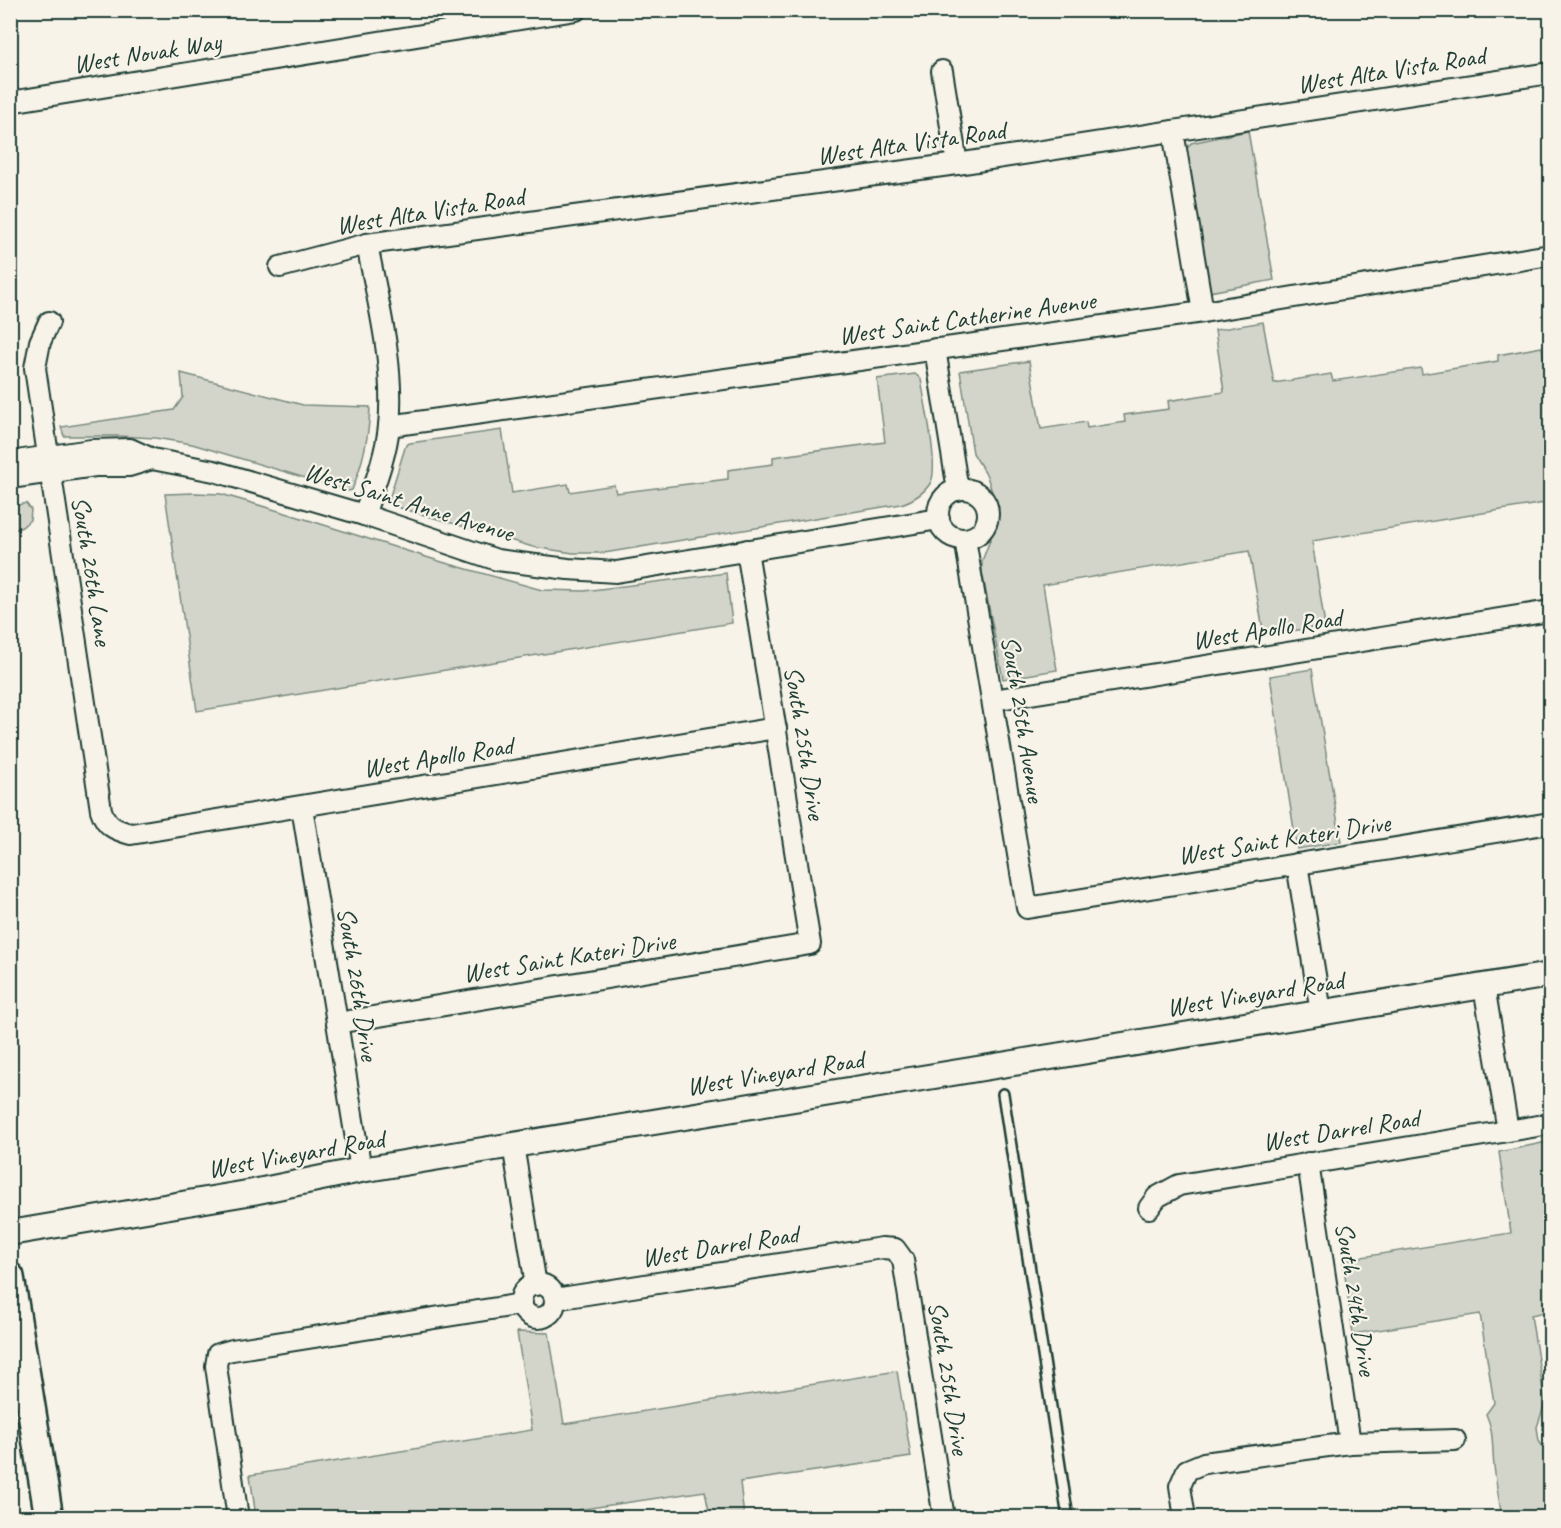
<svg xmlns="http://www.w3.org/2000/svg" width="1561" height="1528" viewBox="0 0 1561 1528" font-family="Caveat,sans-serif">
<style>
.green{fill:#d3d5ca;stroke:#79897f;stroke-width:1.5}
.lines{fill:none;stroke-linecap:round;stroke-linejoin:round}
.service-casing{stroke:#1f3d34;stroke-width:14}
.minor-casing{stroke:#1f3d34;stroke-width:24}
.tertiary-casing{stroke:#1f3d34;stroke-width:28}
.secondary-casing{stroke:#1f3d34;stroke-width:32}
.service{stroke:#f7f3e8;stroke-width:9}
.minor{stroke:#f7f3e8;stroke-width:20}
.tertiary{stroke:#f7f3e8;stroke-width:24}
.secondary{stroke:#f7f3e8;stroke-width:27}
.labels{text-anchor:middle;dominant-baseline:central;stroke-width:4.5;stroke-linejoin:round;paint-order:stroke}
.street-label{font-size:26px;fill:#1f3d34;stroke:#f7f3e8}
</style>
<rect width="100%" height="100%" fill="#f7f3e8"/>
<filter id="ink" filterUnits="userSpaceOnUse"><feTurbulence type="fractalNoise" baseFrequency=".0167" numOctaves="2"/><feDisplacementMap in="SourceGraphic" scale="12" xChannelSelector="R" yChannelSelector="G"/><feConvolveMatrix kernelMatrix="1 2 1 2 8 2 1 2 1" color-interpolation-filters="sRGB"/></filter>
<g filter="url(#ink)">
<!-- green -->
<g class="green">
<polygon points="1248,131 1274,280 1209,292 1186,150 1191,143"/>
<polygon points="1263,322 1274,383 1331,374 1333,381 1421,368 1422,374 1498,361 1498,355 1542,347 1550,399 1550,502 1312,541 1325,626 1264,635 1249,551 1043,585 1057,670 1003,679 982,572 982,561 997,522 997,508 987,476 973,453 960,371 1029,361 1041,429 1086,422 1087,428 1125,422 1124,415 1169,409 1168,401 1224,392 1215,330"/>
<path d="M 181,373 L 303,405 L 370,407 C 369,435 363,463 352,490 L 349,491 L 192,444 L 155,438 L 118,436 L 64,436 L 61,427 L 174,410 L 183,397 Z"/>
<path d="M 915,374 L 921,379 C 924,400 939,465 931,482 C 924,494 913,500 901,504 L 604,553 L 573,553 L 533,547 L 394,506 L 389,499 L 404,451 L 406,445 L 410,443 L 502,430 L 512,493 L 568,484 L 570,492 L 614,485 L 616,493 L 728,479 L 728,470 L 773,464 L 773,457 L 885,442 L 877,379 Z"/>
<polygon points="195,493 221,494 289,514 442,562 542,590 584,591 726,573 732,623 197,711 165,494"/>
<polygon points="26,503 31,510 30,520 22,527 11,531 11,507"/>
<polygon points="1312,669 1341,842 1297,849 1270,676"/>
<path d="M 1547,1142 L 1550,1165 L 1550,1311 L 1531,1315 L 1545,1403 L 1537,1427 L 1539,1441 L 1550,1458 L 1550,1517 L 1502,1517 C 1499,1500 1496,1483 1494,1466 C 1492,1448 1494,1431 1486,1414 L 1494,1403 L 1480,1314 L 1353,1334 L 1343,1260 L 1511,1233 L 1499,1152 Z"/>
<polygon points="517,1332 549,1333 564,1424 897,1371 911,1457 740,1482 744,1517 710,1517 705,1491 529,1517 256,1517 250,1475 532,1430"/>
</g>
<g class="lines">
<defs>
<polyline id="service" points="1003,1094 1068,1518"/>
<g id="minor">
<polyline points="942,71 957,164"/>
<polyline points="10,102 576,10"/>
<polyline points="1173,131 1203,312"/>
<polyline points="280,267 367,244 957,164 1550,73"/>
<path d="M 49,322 L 40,342 L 35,368 L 101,810 C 106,826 115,830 131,834 L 776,728"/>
<polyline points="935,349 958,490"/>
<polyline points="389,426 1203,312 1550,255"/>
<polyline points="10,462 91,450 130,449 152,459 214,471 364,515 497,560 568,569 616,572 939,519"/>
<polyline points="10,478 95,466 129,466 152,459"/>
<circle cx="963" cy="514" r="25"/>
<path d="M 364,515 C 374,486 386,456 389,426 C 395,365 378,303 367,244"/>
<polyline points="965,539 1027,908 1550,823"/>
<polyline points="993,700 1550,611"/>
<polyline points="302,807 361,1170"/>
<polyline points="1297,864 1321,1012"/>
<polyline points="1484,986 1508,1131"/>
<polyline points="337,1023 810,944 747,550"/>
<polyline points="513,1145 536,1285"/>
<polyline points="1308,1163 1350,1443"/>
<polyline points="1149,1208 1157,1197 1179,1185 1550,1124"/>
<circle cx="538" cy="1301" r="17"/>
<polyline points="555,1299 882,1248 895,1249 903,1260 944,1518"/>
<polyline points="238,1518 216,1366 218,1354 232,1350 522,1304"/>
<polyline points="1185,1518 1180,1486 1187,1470 1204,1463 1350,1443 1455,1440"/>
</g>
<polyline id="tertiary" points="10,1233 253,1192 361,1170 1550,975"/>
<polyline id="secondary" points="10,1277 49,1518"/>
</defs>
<!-- service casing -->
<use href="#service" class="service-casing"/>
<!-- minor casing -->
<use href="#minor" class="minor-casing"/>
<!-- tertiary casing -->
<use href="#tertiary" class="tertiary-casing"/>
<!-- secondary casing -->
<use href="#secondary" class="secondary-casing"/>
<!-- service -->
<use href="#service" class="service"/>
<!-- minor -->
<use href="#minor" class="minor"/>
<!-- tertiary -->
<use href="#tertiary" class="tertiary"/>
<!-- secondary -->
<use href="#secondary" class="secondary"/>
</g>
</g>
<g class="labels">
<!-- street labels -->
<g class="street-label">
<text transform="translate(147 53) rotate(-9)">West Novak Way</text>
<text transform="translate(1391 70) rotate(-9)">West Alta Vista Road</text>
<text transform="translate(911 143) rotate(-8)">West Alta Vista Road</text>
<text transform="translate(430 211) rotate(-9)">West Alta Vista Road</text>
<text transform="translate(967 318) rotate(-8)">West Saint Catherine Avenue</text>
<text transform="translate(409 502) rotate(17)">West Saint Anne Avenue</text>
<text transform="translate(92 571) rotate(81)">South 26th Lane</text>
<text transform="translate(1267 629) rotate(-9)">West Apollo Road</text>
<text transform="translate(1023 719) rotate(81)">South 25th Avenue</text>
<text transform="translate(805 743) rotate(81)">South 25th Drive</text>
<text transform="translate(438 757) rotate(-9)">West Apollo Road</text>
<text transform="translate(1284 839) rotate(-9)">West Saint Kateri Drive</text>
<text transform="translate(569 957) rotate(-9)">West Saint Kateri Drive</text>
<text transform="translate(358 984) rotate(81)">South 26th Drive</text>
<text transform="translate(1255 994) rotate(-9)">West Vineyard Road</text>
<text transform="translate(775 1073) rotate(-9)">West Vineyard Road</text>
<text transform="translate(1341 1130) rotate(-9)">West Darrel Road</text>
<text transform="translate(296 1154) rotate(-10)">West Vineyard Road</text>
<text transform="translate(720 1246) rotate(-9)">West Darrel Road</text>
<text transform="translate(1356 1299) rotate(81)">South 24th Drive</text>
<text transform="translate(949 1378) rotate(81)">South 25th Drive</text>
</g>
</g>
<!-- margin -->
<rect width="1561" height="1528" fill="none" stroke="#f7f3e8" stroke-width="36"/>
<rect x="18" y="18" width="1525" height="1492" fill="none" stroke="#1f3d34" stroke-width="2" filter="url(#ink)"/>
</svg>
